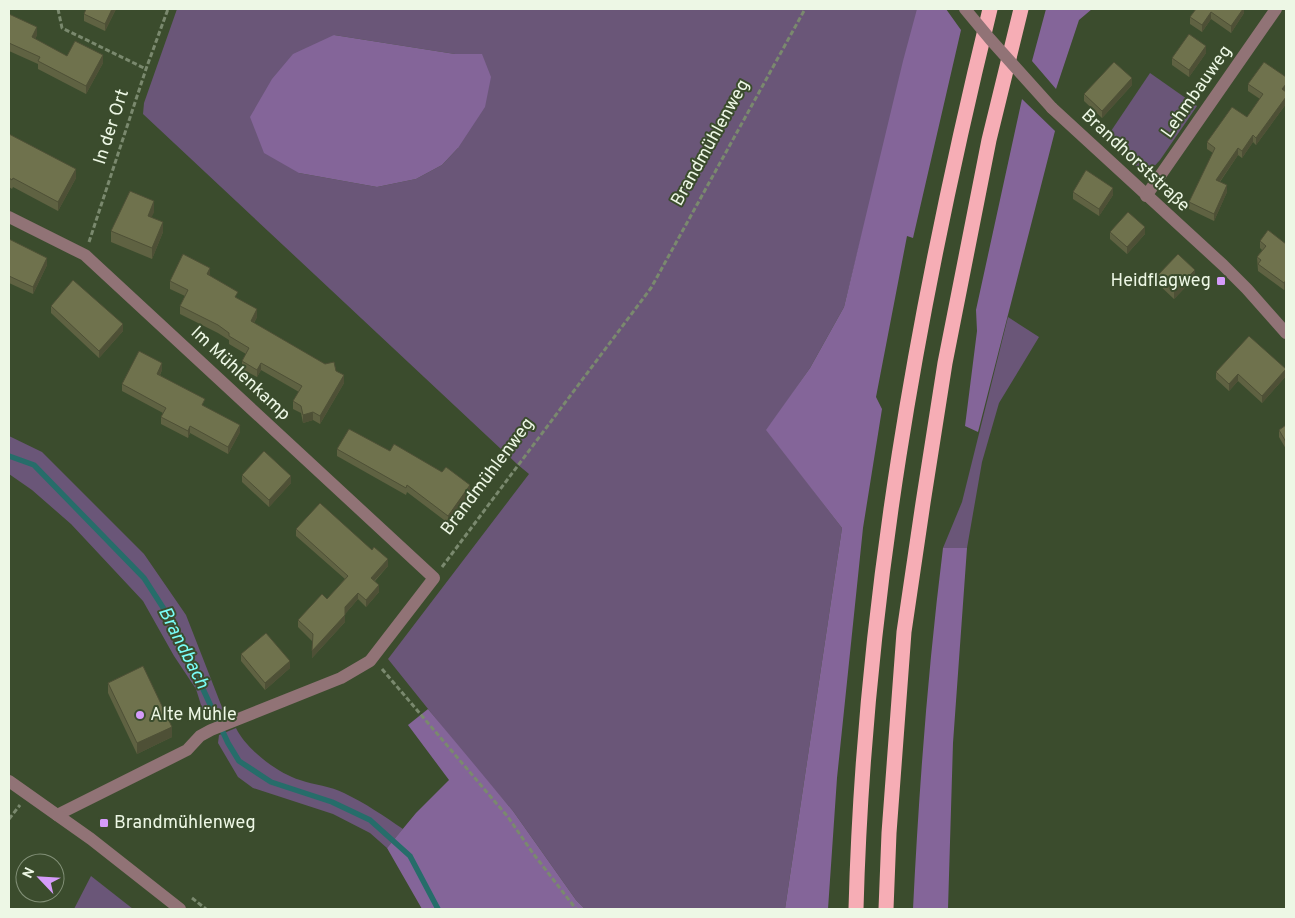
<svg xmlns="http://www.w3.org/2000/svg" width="1295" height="918" viewBox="0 0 1295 918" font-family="Overpass,sans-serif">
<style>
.green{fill:#6a5678;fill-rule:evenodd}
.forest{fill:#846599}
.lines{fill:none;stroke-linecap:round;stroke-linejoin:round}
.stream{stroke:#266d6a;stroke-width:5.5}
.path{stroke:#7a896e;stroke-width:3;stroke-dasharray:5 2.5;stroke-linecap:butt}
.minor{stroke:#917376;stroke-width:12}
.tertiary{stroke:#917376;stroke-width:12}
.motorway{stroke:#f6adb5;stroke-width:15}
.minor-bridge{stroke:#917376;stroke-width:12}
.wall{fill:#5f6242}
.shaded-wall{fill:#4e5036}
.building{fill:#6f724d;stroke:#4e5036}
.poi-dot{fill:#d59bfa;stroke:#3b4c2d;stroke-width:2}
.labels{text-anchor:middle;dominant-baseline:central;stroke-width:4;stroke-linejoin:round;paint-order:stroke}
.street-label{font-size:18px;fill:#edf7e5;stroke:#3b4c2d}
.poi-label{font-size:18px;fill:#edf7e5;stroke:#3b4c2d;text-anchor:start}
.water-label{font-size:19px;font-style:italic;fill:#79fdf7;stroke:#3b4c2d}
</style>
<rect width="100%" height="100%" fill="#3b4c2d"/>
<!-- green -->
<g class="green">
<path d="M 177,9 L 918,9 L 844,307 L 810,368 L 767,430 L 842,528 L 785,909 L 585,909 L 576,900 L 513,811 L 469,760 L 388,659 L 529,474 L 517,464 L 143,114 L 144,103 ZM 334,35 L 455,54 L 458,148 L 442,165 L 416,179 L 377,187 L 299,173 Z"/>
<polygon points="1150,73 1197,106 1160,160 1150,171 1139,169 1105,140"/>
<polygon points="1008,317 1039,337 999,403 982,462 967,548 943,548 962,502"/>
<polygon points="9,436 42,452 144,554 186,615 225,715 206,721 196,689 174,656 143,601 71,524 32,490 9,474"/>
<path d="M 236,728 C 246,749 277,773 300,780 C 314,785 331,786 344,793 C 365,803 384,816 403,829 L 387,848 L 370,833 L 333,814 L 253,788 L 238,777 L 218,743 L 219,735 Z"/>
<polygon points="91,876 133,909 74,909"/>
</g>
<!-- forest -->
<g class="forest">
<polygon points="917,9 946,9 961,30 913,238 907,236 876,397 882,409 863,528 837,778 828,909 785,909 842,528 766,430 810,368 844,307 903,61"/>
<polygon points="1046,9 1092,9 1079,20 1056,89 1032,61"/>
<polygon points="334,35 455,54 482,54 491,77 485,107 458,148 442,165 416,179 377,187 299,173 264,153 250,117 272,79 293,54"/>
<polygon points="1022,99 1055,131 978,432 965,426 977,331 976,310"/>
<path d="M 943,548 L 967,548 L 953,743 L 948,909 L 913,909 C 919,788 928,668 943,548 Z"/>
<polygon points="428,709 513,811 576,900 585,909 422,909 387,848 416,813 449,780 408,725"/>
</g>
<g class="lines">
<!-- stream -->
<polyline class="stream" points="9,456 34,465 144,578 171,620 228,743 239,761 271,782 332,802 370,820 410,856 438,909"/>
<!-- path -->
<g class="path">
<polyline points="58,9 62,28 146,69"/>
<polyline points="89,242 146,69 168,9"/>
<polyline points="442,567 651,288 805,9"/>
<polyline points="382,669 508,817 532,852 576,909"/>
<polyline points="9,819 20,805"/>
<polyline points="192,898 206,909"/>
</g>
<!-- minor -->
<g class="minor">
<polyline points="1052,108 1223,265 1247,289 1286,333"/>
<polyline points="1146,196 1276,9"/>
<polyline points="9,217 85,255 434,578 370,661 341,678 211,730 200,736 187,750 57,815"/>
</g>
<!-- tertiary -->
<polyline class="tertiary" points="9,781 91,839 180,909"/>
<!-- motorway -->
<g class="motorway">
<path d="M 856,909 C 864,605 918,304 990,9"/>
<polyline points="886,909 889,833 904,632 923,503 945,363 989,140 1021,9"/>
</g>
<!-- minor-bridge -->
<polyline class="minor-bridge" points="965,9 990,39 1052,108"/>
</g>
<!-- wall -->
<g class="wall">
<polygon points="116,9 105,31 84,21 84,14"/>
<polygon points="1196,9 1244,9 1244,13 1231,33 1211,19 1202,32 1190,24 1190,17"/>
<polygon points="9,14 37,35 35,39 67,56 103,63 86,94 38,69 38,64 9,51"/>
<polygon points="1206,53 1189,77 1172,65 1172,58"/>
<polygon points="1286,77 1286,104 1256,145 1253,142 1242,158 1238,155 1220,182 1227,192 1214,221 1189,209 1189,202 1213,153 1207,149 1207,142 1247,117 1260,99 1248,91 1248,84"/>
<polygon points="1132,85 1102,118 1084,101 1084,94"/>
<polygon points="9,134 76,178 58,211 13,187 12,189 9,187"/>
<polygon points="1073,192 1113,195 1099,216 1073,199"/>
<polygon points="154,212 151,217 163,232 152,259 111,242 111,231"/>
<polygon points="1110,232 1145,234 1127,254 1110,239"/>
<polygon points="9,239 47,265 33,294 9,283"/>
<polygon points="1260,241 1286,244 1286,287 1284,290 1258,271 1257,257 1262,250 1260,248"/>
<polygon points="210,276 238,299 257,317 254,323 336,371 344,383 320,424 313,420 303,423 301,413 293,409 293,401 299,392 261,370 257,377 242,369 242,361 246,354 229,344 229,340 218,333 180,314 180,306 185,296 170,289 170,281"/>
<polygon points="1157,276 1195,277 1174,299 1157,283"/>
<polygon points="51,306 123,331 99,358 51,313"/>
<polygon points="162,370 160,375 240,432 228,454 190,433 188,438 161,424 161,417 163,413 122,391 122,384"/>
<polygon points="1216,372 1286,376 1262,403 1238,381 1229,391 1216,379"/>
<polygon points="1286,425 1286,449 1279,437 1279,430"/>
<polygon points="337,449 390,451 470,492 448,523 407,492 406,495 337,456"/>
<polygon points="242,475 291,483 269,507 242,482"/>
<polygon points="296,529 388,566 375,581 379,592 366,607 358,599 345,614 345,622 312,658 312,641 298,627 298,620 327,599 345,579 296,536"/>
<polygon points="241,654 290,668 265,690 241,661"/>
<polygon points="108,683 172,737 137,754 108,693"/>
</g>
<!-- shaded-wall -->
<g class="shaded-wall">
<polygon points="112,9 116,9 105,31 105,24"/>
<polygon points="1243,9 1244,9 1244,13 1231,33 1231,26"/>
<polygon points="1211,12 1211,19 1202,32 1202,25"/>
<polygon points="37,27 37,35 32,46 32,37"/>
<polygon points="1206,46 1206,53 1189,77 1189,70"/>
<polygon points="103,55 103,63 86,94 86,86"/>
<polygon points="1132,78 1132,85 1102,118 1102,111"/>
<polygon points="1286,84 1286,91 1282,96 1282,89"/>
<polygon points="1286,97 1286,104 1256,145 1256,138"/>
<polygon points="1253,135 1253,142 1242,158 1242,151"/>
<polygon points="1238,148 1238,155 1216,187 1216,180"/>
<polygon points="76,169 76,178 58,211 58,202"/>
<polygon points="1227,185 1227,192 1214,221 1214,214"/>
<polygon points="1113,188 1113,195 1099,216 1099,209"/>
<polygon points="154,201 154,212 148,226 148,216"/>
<polygon points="163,222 163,232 152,259 152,248"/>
<polygon points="1145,227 1145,234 1127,254 1127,247"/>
<polygon points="47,258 47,265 33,294 33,287"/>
<polygon points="210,268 210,276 207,274"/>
<polygon points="1195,270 1195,277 1174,299 1174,292"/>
<polygon points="1286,280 1286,287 1284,290 1284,283"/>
<polygon points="257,309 257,317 251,328 251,321"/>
<polygon points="123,324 123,331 99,358 99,351"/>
<polygon points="162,363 162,370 157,380 157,374"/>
<polygon points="261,363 261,370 257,377 257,370"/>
<polygon points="1286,369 1286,376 1262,403 1262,396"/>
<polygon points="1238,374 1238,381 1229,391 1229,384"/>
<polygon points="344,375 344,383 320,424 320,416"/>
<polygon points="313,412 313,420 303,423 303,415"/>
<polygon points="240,425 240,432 228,454 228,447"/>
<polygon points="190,426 190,433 188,438 188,431"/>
<polygon points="291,476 291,483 269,507 269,500"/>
<polygon points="470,485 470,492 448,523 448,516"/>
<polygon points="388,559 388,566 371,584 371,578"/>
<polygon points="379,585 379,592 366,607 366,600"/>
<polygon points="358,593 358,599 345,614 345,607"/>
<polygon points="345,615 345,622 312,658 312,651"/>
<polygon points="290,661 290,668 265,690 265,683"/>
<polygon points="172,727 172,737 137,754 137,743"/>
</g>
<!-- building -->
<g class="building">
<polygon points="86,9 112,9 105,24 84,14"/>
<polygon points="1196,9 1243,9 1231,26 1211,12 1202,25 1190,17"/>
<polygon points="9,14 37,27 32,37 67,56 75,41 103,55 86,86 38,61 40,57 9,43"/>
<polygon points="1189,34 1206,46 1189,70 1172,58"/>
<polygon points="1114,62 1132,78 1102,111 1084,94"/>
<polygon points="1264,62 1286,77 1286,84 1282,89 1286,92 1286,97 1256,138 1253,135 1242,151 1238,148 1216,180 1227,185 1214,214 1189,202 1215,148 1207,142 1232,107 1247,117 1263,94 1248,84"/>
<polygon points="9,134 76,169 58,202 13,178 12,180 9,178"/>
<polygon points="1086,170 1113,188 1099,209 1073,192"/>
<polygon points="130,191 154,201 148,216 163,222 152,248 111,231"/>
<polygon points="1128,212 1145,227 1127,247 1110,232"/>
<polygon points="1268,230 1286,244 1286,280 1284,283 1258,264 1261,260 1257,257 1266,246 1260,241"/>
<polygon points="9,239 47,258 33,287 9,276"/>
<polygon points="183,254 210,268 207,274 238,292 235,297 257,309 251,321 325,364 334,362 336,371 344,375 320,416 313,412 303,415 301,406 293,401 302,386 261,363 257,370 242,361 249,348 229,336 229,333 218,325 180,306 188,290 170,281"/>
<polygon points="1178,254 1195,270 1174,292 1157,276"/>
<polygon points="73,280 123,324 99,351 51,306"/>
<polygon points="1249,336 1286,369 1262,396 1238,374 1229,384 1216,372"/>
<polygon points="139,351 162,363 157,374 205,399 202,405 240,425 228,447 190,426 188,431 161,417 166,408 122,384"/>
<polygon points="1286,425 1286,442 1279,430"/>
<polygon points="349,429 390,451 394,444 442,472 446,467 470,485 448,516 407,485 406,488 337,449"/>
<polygon points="264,451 291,476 269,500 242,475"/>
<polygon points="320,503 372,550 374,547 388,559 371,578 379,585 366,600 358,593 345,607 345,615 312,651 313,634 298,620 322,594 327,599 348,576 296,529"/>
<polygon points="266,633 290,661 265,683 241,654"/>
<polygon points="143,666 172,727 137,743 108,683"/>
</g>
<!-- markers -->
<g class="poi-dot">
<rect x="1216" y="276" width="10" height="10" rx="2.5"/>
<circle cx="140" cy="715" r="5"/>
<rect x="99" y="818" width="10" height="10" rx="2.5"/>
</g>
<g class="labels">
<!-- street labels -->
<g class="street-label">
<text transform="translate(1197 92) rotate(-55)">Lehmbauweg</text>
<text transform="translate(112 127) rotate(-72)">In der Ort</text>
<text transform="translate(711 143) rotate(-61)">Brandmühlenweg</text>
<text transform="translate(1135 161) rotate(43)">Brandhorststraße</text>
<text transform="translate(240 374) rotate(43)">Im Mühlenkamp</text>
<text transform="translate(488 477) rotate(-53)">Brandmühlenweg</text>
</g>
<!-- poi labels -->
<g class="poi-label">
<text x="1211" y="281" text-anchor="end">Heidflagweg</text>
<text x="150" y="715">Alte Mühle</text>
<text x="114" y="823">Brandmühlenweg</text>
</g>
<!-- water labels -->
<g class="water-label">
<text transform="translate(183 648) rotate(63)">Brandbach</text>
</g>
</g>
<!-- border -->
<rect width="1295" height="918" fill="none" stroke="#edf7e5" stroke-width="20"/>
<!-- north arrow -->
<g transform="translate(40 878) rotate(295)"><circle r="24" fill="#3b4c2d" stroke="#829077"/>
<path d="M0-4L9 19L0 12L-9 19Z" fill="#d59bfa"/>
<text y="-8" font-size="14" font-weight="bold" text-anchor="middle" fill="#edf7e5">N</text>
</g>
</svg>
